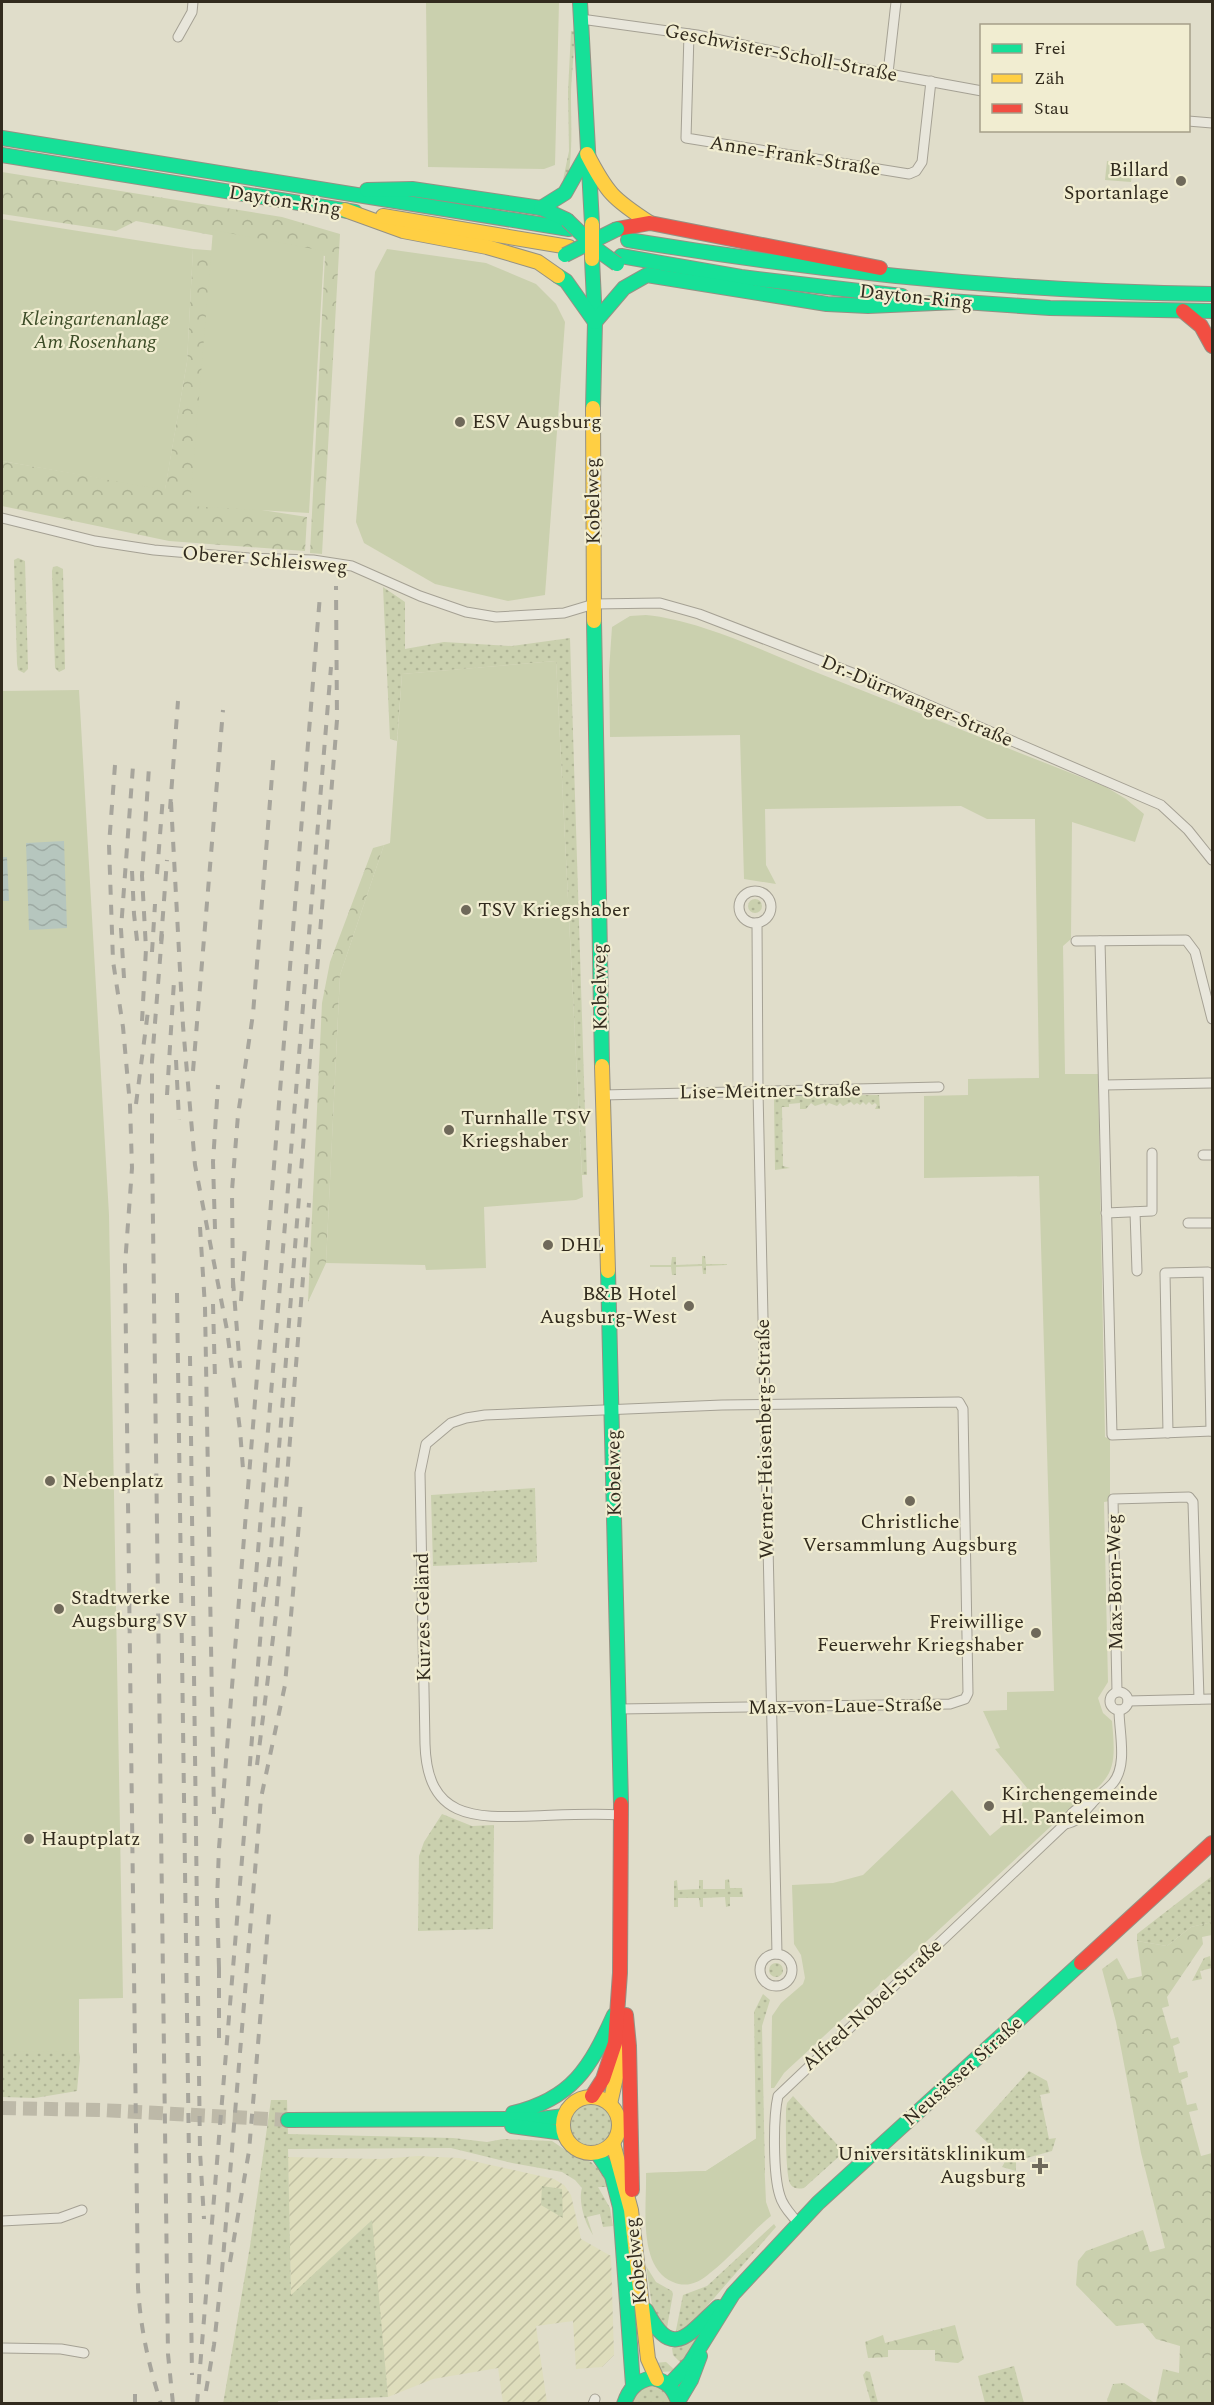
<svg xmlns="http://www.w3.org/2000/svg" width="1214" height="2405" viewBox="0 0 1214 2405" font-family="Spectral,serif">
<style>
.farmland{fill:url(#farmland-furrows)}
.grass{fill:url(#grass-dots)}
.forest{fill:url(#forest-crowns)}
.green{fill:#cad0ae}
.water{fill:url(#water-waves)}
.lines{fill:none;stroke-linecap:round;stroke-linejoin:round}
.secondary-tunnel{stroke:#bdb9a8;stroke-width:14;stroke-dasharray:14 7;stroke-linecap:butt}
.street-casing{stroke:#a5a194;stroke-width:11}
.fast-casing{stroke:#959184;stroke-width:16}
.slow-casing{stroke:#959184;stroke-width:16}
.jam-casing{stroke:#959184;stroke-width:16}
.street{stroke:#e8e6db;stroke-width:9}
.fast{stroke:#16e098;stroke-width:14}
.slow{stroke:#ffcf43;stroke-width:14}
.jam{stroke:#f24e42;stroke-width:14}
.rail{stroke:#a7a59c;stroke-width:4;stroke-dasharray:10 10;stroke-linecap:butt}
.fast-bridge-casing{stroke:#959184;stroke-width:16;stroke-linecap:butt}
.slow-bridge-casing{stroke:#959184;stroke-width:16;stroke-linecap:butt}
.fast-bridge{stroke:#16e098;stroke-width:14}
.slow-bridge{stroke:#ffcf43;stroke-width:14}
.poi-dot{fill:#6f695a;stroke:#f1edd1;stroke-width:2}
.labels{text-anchor:middle;dominant-baseline:central;stroke-width:4.5;stroke-linejoin:round;paint-order:stroke}
.street-label{font-size:20px;fill:#322b1e;stroke:#f1edd1}
.poi-label{font-size:20px;fill:#322b1e;stroke:#f1edd1;text-anchor:start}
.park-label{font-size:20px;font-style:italic;fill:#3c4c27;stroke:#f1edd1}
</style>
<defs>
<pattern id="farmland-furrows" width="10" height="10" patternUnits="userSpaceOnUse" patternTransform="scale(1.5)"><rect width="10" height="10" fill="#deddbc"/><path d="M-1 1l2-2M0 10L10 0M9 11l2-2" fill="none" stroke="#bfbea1"/></pattern>
<pattern id="grass-dots" width="8" height="8" patternUnits="userSpaceOnUse" patternTransform="scale(1.5)"><rect width="8" height="8" fill="#cad0ae"/><path d="M2 2h.1M6 6h.1" fill="none" stroke="#aeb395" stroke-width="1.8" stroke-linecap="round"/></pattern>
<pattern id="forest-crowns" width="20" height="18" patternUnits="userSpaceOnUse" patternTransform="scale(1.5)"><rect width="20" height="18" fill="#cad0ae"/><path d="M2 6a3 3 0 1 1 6 0M12 15a3 3 0 1 1 6 0" fill="none" stroke="#aeb395"/></pattern>
<pattern id="water-waves" width="16" height="10" patternUnits="userSpaceOnUse" patternTransform="scale(1.5)"><rect width="16" height="10" fill="#b6c6be"/><path d="M0 5q4-4 8 0t8 0" fill="none" stroke="#9daaa3"/></pattern>
</defs>
<rect width="100%" height="100%" fill="#e0ddca"/>
<!-- farmland -->
<polygon class="farmland" points="418,2156 459,2158 554,2179 564,2185 571,2195 581,2239 611,2256 614,2355 602,2367 576,2369 573,2321 536,2326 547,2403 503,2403 498,2368 433,2379 388,2397 371,2221 291,2296 288,2157 381,2159"/>
<!-- grass -->
<g class="grass">
<path d="M 571,31 L 574,31 C 575,53 571,75 571,97 C 571,124 573,150 568,177 L 563,180 L 569,151 L 568,92 Z"/>
<polygon points="18,558 25,561 28,669 24,673 18,670 17,664 14,560"/>
<polygon points="57,566 63,569 65,669 59,672 55,668 52,571 53,567"/>
<polygon points="383,587 405,602 405,649 444,642 512,646 570,638 587,1175 582,1175 556,661 402,674 397,741 390,739"/>
<circle cx="755" cy="906" r="7"/>
<polygon points="879,1095 880,1109 875,1109 877,1105 875,1103 872,1105 869,1102 866,1105 863,1102 860,1105 857,1103 854,1105 851,1102 843,1106 840,1103 837,1106 829,1103 826,1106 824,1103 815,1106 811,1103 806,1109 800,1109 800,1103 789,1104 789,1107 782,1107 783,1166 790,1168 775,1170 774,1098 779,1096"/>
<polygon points="702,1256 705,1256 706,1264 727,1264 727,1265 706,1266 706,1274 703,1274 702,1266 676,1267 676,1275 672,1275 671,1267 650,1267 650,1265 671,1265 672,1257 676,1257 676,1265 702,1264"/>
<polygon points="535,1488 537,1562 433,1566 431,1495"/>
<polygon points="442,1814 472,1826 494,1825 493,1929 418,1931 419,1856 424,1842"/>
<polygon points="1212,1876 1212,1922 1191,1927 1167,1946 1137,1941 1137,1934"/>
<polygon points="729,1879 730,1888 742,1888 743,1897 730,1897 730,1906 726,1907 725,1897 703,1898 703,1907 700,1907 699,1898 678,1898 678,1907 674,1907 674,1881 677,1880 678,1890 699,1889 699,1880 703,1880 703,1889 725,1889 725,1880"/>
<polygon points="1210,1956 1212,1968 1200,1971 1202,1979 1192,1981 1204,1958"/>
<circle cx="776" cy="1970" r="7"/>
<polygon points="763,1994 770,2000 762,2026 765,2173 729,2185 646,2173 706,2171 756,2139 754,2012"/>
<polygon points="75,2031 80,2057 77,2091 35,2098 2,2097 2,2048"/>
<polygon points="1029,2071 1047,2081 1050,2093 1040,2095 1049,2139 1056,2138 1052,2151 1016,2161 1016,2171 1002,2167 1006,2160 975,2131"/>
<path d="M 793,2096 L 844,2152 L 804,2188 C 799,2189 794,2189 791,2185 C 785,2179 786,2121 786,2109 L 787,2103 Z"/>
<path d="M 271,2100 L 287,2100 L 288,2134 L 453,2138 L 487,2142 L 503,2139 L 552,2141 L 570,2153 L 591,2162 L 605,2175 L 609,2187 L 598,2187 L 610,2208 L 613,2226 L 603,2227 L 600,2214 L 587,2217 L 593,2235 C 585,2224 578,2201 582,2188 L 575,2180 L 562,2172 L 512,2163 L 451,2148 L 288,2149 L 291,2295 L 372,2220 L 388,2397 L 278,2401 L 278,2404 L 223,2404 L 250,2246 Z"/>
<circle cx="591" cy="2124" r="22"/>
<polygon points="542,2186 562,2189 563,2218 541,2205"/>
<polygon points="774,2224 776,2227 688,2328 675,2335 683,2295 707,2286"/>
<polygon points="646,2266 656,2282 672,2291 673,2294 666,2333 653,2312"/>
<polygon points="699,2331 693,2349 683,2365 673,2355 672,2348 678,2346"/>
<polygon points="666,2362 676,2371 661,2372 654,2363"/>
<polygon points="1014,2366 1024,2403 985,2403 978,2376"/>
<polygon points="866,2371 870,2372 878,2403 871,2403 863,2375"/>
<path d="M 649,2384 C 663,2386 668,2391 673,2404 L 630,2404 L 634,2392 Z"/>
</g>
<!-- forest -->
<g class="forest">
<polygon points="2,172 282,217 340,234 322,554 310,553 325,256 136,221 116,231 2,214"/>
<polygon points="193,249 220,251 243,507 307,517 305,551 169,541 2,506 2,461 165,489 187,362"/>
<polygon points="384,845 340,975 326,1263 308,1302 322,1003 330,962 373,848"/>
<polygon points="1212,1922 1212,1935 1202,1937 1203,1944 1167,1997 1169,2006 1162,2008 1171,2039 1178,2037 1180,2043 1173,2046 1179,2073 1187,2071 1188,2077 1181,2080 1187,2105 1196,2103 1198,2110 1189,2112 1201,2156 1212,2153 1212,2403 1156,2403 1163,2369 1179,2373 1180,2346 1156,2339 1143,2323 1116,2326 1076,2285 1078,2261 1086,2251 1143,2230 1150,2252 1165,2248 1141,2153 1116,2022 1102,1969 1117,1958 1128,1979 1142,1976 1137,1941 1167,1946 1191,1927"/>
<polygon points="955,2325 964,2359 958,2363 935,2361 935,2350 888,2350 888,2357 868,2358 865,2342 883,2335 885,2343"/>
<polygon points="1124,2383 1155,2403 1108,2403 1107,2400 1113,2384"/>
</g>
<!-- green -->
<g class="green">
<polygon points="426,2 559,2 555,165 544,169 428,167"/>
<polygon points="1107,161 1134,163 1131,182 1105,180"/>
<polygon points="2,219 193,249 187,362 165,490 2,461"/>
<polygon points="213,230 324,251 309,513 190,506"/>
<polygon points="387,249 486,263 536,284 556,304 565,322 545,595 508,601 435,584 364,543 356,522 375,272"/>
<path d="M 646,615 C 700,620 768,653 818,673 C 914,711 1010,749 1106,787 L 1126,799 L 1144,814 L 1135,842 L 1072,822 L 1071,939 L 1063,946 L 1065,1074 L 1098,1074 L 1105,1437 L 1110,1439 L 1110,1501 L 1104,1502 L 1108,1682 L 1098,1698 L 1103,1713 L 1112,1721 C 1116,1767 1116,1778 1075,1804 L 784,2073 L 774,2088 L 771,2088 L 772,2016 L 781,2003 L 803,1984 L 805,1978 L 801,1955 L 794,1944 L 792,1885 L 833,1883 L 863,1875 L 952,1790 L 990,1836 L 1020,1811 L 1027,1788 L 995,1749 L 1000,1748 L 983,1711 L 1007,1710 L 1007,1692 L 1054,1691 L 1039,1176 L 924,1178 L 924,1096 L 968,1095 L 968,1079 L 1039,1078 L 1035,819 L 987,819 L 961,806 L 765,809 L 766,865 L 776,884 L 744,879 L 740,735 L 610,737 L 609,671 L 612,627 L 630,616 Z"/>
<polygon points="556,661 583,1197 576,1200 484,1207 486,1268 426,1270 425,1265 326,1263 340,975 384,845 390,843 402,674"/>
<polygon points="79,690 109,1215 123,1998 79,1999 79,2051 2,2052 2,691"/>
<path d="M 763,2134 L 766,2202 L 771,2216 C 749,2234 732,2256 710,2273 C 699,2283 686,2288 673,2282 C 637,2267 647,2205 646,2173 L 706,2171 Z"/>
</g>
<!-- water -->
<g class="water">
<polygon points="64,841 67,928 29,930 26,843"/>
<polygon points="2,857 7,857 9,901 2,901"/>
</g>
<g class="lines">
<!-- secondary-tunnel -->
<polyline class="secondary-tunnel" points="2,2108 100,2110 288,2120"/>
<defs>
<g id="street">
<polyline points="581,19 697,35 818,61 982,91"/>
<polyline points="689,34 686,138 909,174 916,171 922,162 931,81"/>
<polyline points="178,37 192,12 193,2"/>
<polyline points="888,73 896,2"/>
<polyline points="1188,121 1212,123"/>
<polyline points="2,518 95,541 154,550 249,558 313,560 352,566 420,596 466,612 496,617 564,613 594,604 660,603 699,614 868,679 1161,805 1188,830 1212,860"/>
<circle cx="755" cy="907" r="16"/>
<polyline points="757,923 758,1091 777,1954"/>
<polyline points="1076,941 1186,940 1195,952 1212,1019"/>
<polyline points="1100,941 1112,1435 1212,1431"/>
<polyline points="1104,1085 1212,1083"/>
<polyline points="602,1095 939,1087"/>
<polyline points="1203,1155 1212,1155"/>
<polyline points="1135,1212 1137,1271"/>
<polyline points="1106,1213 1152,1211 1152,1153"/>
<polyline points="1188,1223 1212,1223"/>
<polyline points="1168,1433 1165,1273 1208,1272 1211,1431"/>
<circle cx="1119" cy="1701" r="9"/>
<polyline points="1117,1692 1113,1499 1189,1497 1193,1502 1199,1699"/>
<polyline points="1128,1701 1212,1699"/>
<path d="M 619,1709 L 950,1704 L 965,1699 L 968,1693 L 963,1409 L 959,1402 L 722,1405 L 485,1415 L 466,1418 L 451,1423 L 426,1444 L 420,1473 L 425,1744 C 427,1819 473,1818 533,1816 C 562,1815 592,1813 621,1815"/>
<path d="M 1065,1824 C 1081,1821 1083,1812 1093,1802 C 1099,1795 1107,1790 1113,1783 C 1128,1765 1119,1732 1119,1710"/>
<circle cx="776" cy="1970" r="16"/>
<polyline points="2,2221 60,2218 82,2210"/>
<path d="M 798,2223 C 791,2214 783,2207 780,2196 C 773,2175 773,2118 778,2096 L 1065,1824 C 1070,1813 1078,1806 1091,1804"/>
<polyline points="2,2348 61,2349 84,2353"/>
<polyline points="593,2404 595,2399"/>
</g>
<g id="fast">
<polyline points="580,2 592,224"/>
<polyline points="2,138 569,229"/>
<polyline points="2,155 355,212"/>
<polyline points="367,190 412,189 541,208 567,220"/>
<polyline points="541,208 565,193 587,154"/>
<path d="M 628,240 C 822,272 1015,292 1212,294"/>
<polyline points="621,256 741,277 902,296"/>
<polyline points="592,259 595,322 593,408"/>
<polyline points="558,276 566,281 595,322 624,288 647,275 827,304 868,306 958,302"/>
<polyline points="949,301 1050,308 1212,311"/>
<polyline points="594,621 602,1066"/>
<polyline points="608,1271 621,1804"/>
<path d="M 513,2113 C 572,2099 590,2068 614,2015"/>
<polyline points="288,2120 541,2119 564,2116"/>
<polyline points="512,2126 564,2133"/>
<polyline points="597,2153 612,2176 620,2207 633,2385"/>
<path d="M 646,2310 C 672,2361 687,2336 718,2307"/>
<polyline points="669,2385 690,2363 733,2294 818,2203 1081,1963"/>
<polyline points="679,2400 691,2380 700,2356"/>
<path d="M 624,2404 C 629,2389 636,2381 652,2378 C 668,2381 674,2389 679,2404"/>
</g>
<g id="slow">
<path d="M 587,154 C 607,193 613,199 650,223"/>
<polyline points="345,210 403,231 487,247 538,262 558,276"/>
<polyline points="383,216 569,247"/>
<polyline points="593,408 594,621"/>
<polyline points="602,1066 608,1271"/>
<circle cx="591" cy="2125" r="28"/>
<polyline points="610,2104 622,2050"/>
<polyline points="613,2143 631,2210 648,2359 657,2379"/>
</g>
<g id="jam">
<polyline points="617,229 650,223 880,268"/>
<polyline points="1183,311 1201,326 1212,346"/>
<polyline points="1081,1963 1212,1843"/>
<polyline points="626,2015 629,2046 632,2190"/>
<polyline points="592,2096 603,2079 615,2043 620,1973 621,1804"/>
</g>
</defs>
<!-- street casing -->
<use href="#street" class="street-casing"/>
<!-- fast casing -->
<use href="#fast" class="fast-casing"/>
<!-- slow casing -->
<use href="#slow" class="slow-casing"/>
<!-- jam casing -->
<use href="#jam" class="jam-casing"/>
<!-- street -->
<use href="#street" class="street"/>
<!-- fast -->
<use href="#fast" class="fast"/>
<!-- slow -->
<use href="#slow" class="slow"/>
<!-- jam -->
<use href="#jam" class="jam"/>
<!-- rail -->
<g class="rail">
<path d="M 115,765 L 109,845 L 113,961 L 123,1027 L 130,1105 L 132,1168 L 125,1265 L 138,2288 C 141,2331 148,2362 161,2404"/>
<polyline points="171,802 183,1026 195,1165 227,1330 240,1430 243,1469"/>
<polyline points="170,809 178,701"/>
<polyline points="132,871 134,914 138,949"/>
<polyline points="157,874 163,796"/>
<polyline points="162,934 152,1061 152,1148 168,2354 173,2404"/>
<polyline points="161,941 167,860"/>
<polyline points="152,952 155,904"/>
<polyline points="124,978 121,929 133,766"/>
<polyline points="142,1021 146,949 142,876 149,767"/>
<polyline points="176,1060 179,1120"/>
<polyline points="193,1071 223,710"/>
<polyline points="167,1095 174,981"/>
<polyline points="136,1104 148,1011"/>
<polyline points="200,1227 205,1307 214,1814"/>
<polyline points="215,1229 213,1162 218,1085"/>
<polyline points="233,1281 240,1368"/>
<polyline points="233,1288 232,1190 238,1115 253,1014 274,751"/>
<polyline points="177,1293 192,2375"/>
<polyline points="241,1301 245,1245"/>
<polyline points="213,1304 215,1379"/>
<polyline points="190,1356 200,2152 204,2219"/>
<polyline points="253,1612 331,667"/>
<polyline points="257,1765 276,1614 309,1203"/>
<polyline points="219,1968 217,1901 219,1848 320,595"/>
<polyline points="219,2038 219,1960"/>
<polyline points="230,2262 249,2151 269,1914"/>
<polyline points="206,2391 214,2345 222,2271 261,1798 285,1685 301,1500"/>
<polyline points="135,2404 135,2384"/>
<polyline points="197,2404 263,1605 271,1548 337,720 336,586"/>
</g>
<defs>
<g id="fast-bridge">
<polyline points="567,220 599,251 617,264"/>
<polyline points="565,255 617,229"/>
</g>
<polyline id="slow-bridge" points="592,224 592,259"/>
</defs>
<!-- fast-bridge casing -->
<use href="#fast-bridge" class="fast-bridge-casing"/>
<!-- slow-bridge casing -->
<use href="#slow-bridge" class="slow-bridge-casing"/>
<!-- fast-bridge -->
<use href="#fast-bridge" class="fast-bridge"/>
<!-- slow-bridge -->
<use href="#slow-bridge" class="slow-bridge"/>
</g>
<!-- markers -->
<g class="poi-dot">
<circle cx="1181" cy="181" r="6"/>
<circle cx="460" cy="422" r="6"/>
<circle cx="466" cy="910" r="6"/>
<circle cx="449" cy="1130" r="6"/>
<circle cx="548" cy="1245" r="6"/>
<circle cx="689" cy="1306" r="6"/>
<circle cx="50" cy="1481" r="6"/>
<circle cx="910" cy="1501" r="6"/>
<circle cx="59" cy="1609" r="6"/>
<circle cx="1036" cy="1633" r="6"/>
<circle cx="989" cy="1806" r="6"/>
<circle cx="29" cy="1839" r="6"/>
<path d="M1037 2157h6v6h6v6h-6v6h-6v-6h-6v-6h6z"/>
</g>
<g class="labels">
<!-- street labels -->
<g class="street-label">
<text transform="translate(781 53) rotate(11)">Geschwister-Scholl-Straße</text>
<text transform="translate(795 156) rotate(9)">Anne-Frank-Straße</text>
<text transform="translate(285 201) rotate(9)">Dayton-Ring</text>
<text transform="translate(916 297) rotate(6)">Dayton-Ring</text>
<text transform="translate(593 501) rotate(-91)">Kobelweg</text>
<text transform="translate(265 560) rotate(5)">Oberer Schleisweg</text>
<text transform="translate(917 701) rotate(23)">Dr.-Dürrwanger-Straße</text>
<text transform="translate(600 987) rotate(-91)">Kobelweg</text>
<text transform="translate(770 1091) rotate(-1)">Lise-Meitner-Straße</text>
<text transform="translate(765 1439) rotate(-91)">Werner-Heisenberg-Straße</text>
<text transform="translate(614 1473) rotate(-91)">Kobelweg</text>
<text transform="translate(1115 1582) rotate(-91)">Max-Born-Weg</text>
<text transform="translate(423 1617) rotate(-91)">Kurzes Geländ</text>
<text transform="translate(845 1706) rotate(-1)">Max-von-Laue-Straße</text>
<text transform="translate(872 2005) rotate(-43)">Alfred-Nobel-Straße</text>
<text transform="translate(963 2071) rotate(-42)">Neusässer Straße</text>
<text transform="translate(636 2261) rotate(-96)">Kobelweg</text>
</g>
<!-- poi labels -->
<g class="poi-label">
<text x="1169" y="170" text-anchor="end">Billard<tspan x="1169" dy="23">Sportanlage</tspan></text>
<text x="472" y="422">ESV Augsburg</text>
<text x="478" y="910">TSV Kriegshaber</text>
<text x="461" y="1118">Turnhalle TSV<tspan x="461" dy="23">Kriegshaber</tspan></text>
<text x="560" y="1245">DHL</text>
<text x="677" y="1294" text-anchor="end">B&amp;B Hotel<tspan x="677" dy="23">Augsburg-West</tspan></text>
<text x="62" y="1481">Nebenplatz</text>
<text x="910" y="1522" text-anchor="middle">Christliche<tspan x="910" dy="23">Versammlung Augsburg</tspan></text>
<text x="71" y="1598">Stadtwerke<tspan x="71" dy="23">Augsburg SV</tspan></text>
<text x="1024" y="1622" text-anchor="end">Freiwillige<tspan x="1024" dy="23">Feuerwehr Kriegshaber</tspan></text>
<text x="1001" y="1794">Kirchengemeinde<tspan x="1001" dy="23">Hl. Panteleimon</tspan></text>
<text x="41" y="1839">Hauptplatz</text>
<text x="1026" y="2154" text-anchor="end">Universitätsklinikum<tspan x="1026" dy="23">Augsburg</tspan></text>
</g>
<!-- park labels -->
<g class="park-label">
<text x="95" y="319">Kleingartenanlage<tspan x="95" dy="23">Am Rosenhang</tspan></text>
</g>
</g>
<!-- border -->
<rect width="1214" height="2405" fill="none" stroke="#322b1e" stroke-width="6"/>
<!-- legend -->
<rect x="980" y="24" width="210" height="108" fill="#f1edd1" stroke="#a59f89" stroke-width="1.5"/>
<rect x="992" y="44" width="30" height="9" fill="#16e098" stroke="#a59f89" stroke-width="1.5"/>
<text x="1034" y="54" font-size="18" fill="#322b1e">Frei</text>
<rect x="992" y="74" width="30" height="9" fill="#ffcf43" stroke="#a59f89" stroke-width="1.5"/>
<text x="1034" y="84" font-size="18" fill="#322b1e">Zäh</text>
<rect x="992" y="104" width="30" height="9" fill="#f24e42" stroke="#a59f89" stroke-width="1.5"/>
<text x="1034" y="114" font-size="18" fill="#322b1e">Stau</text>
</svg>
